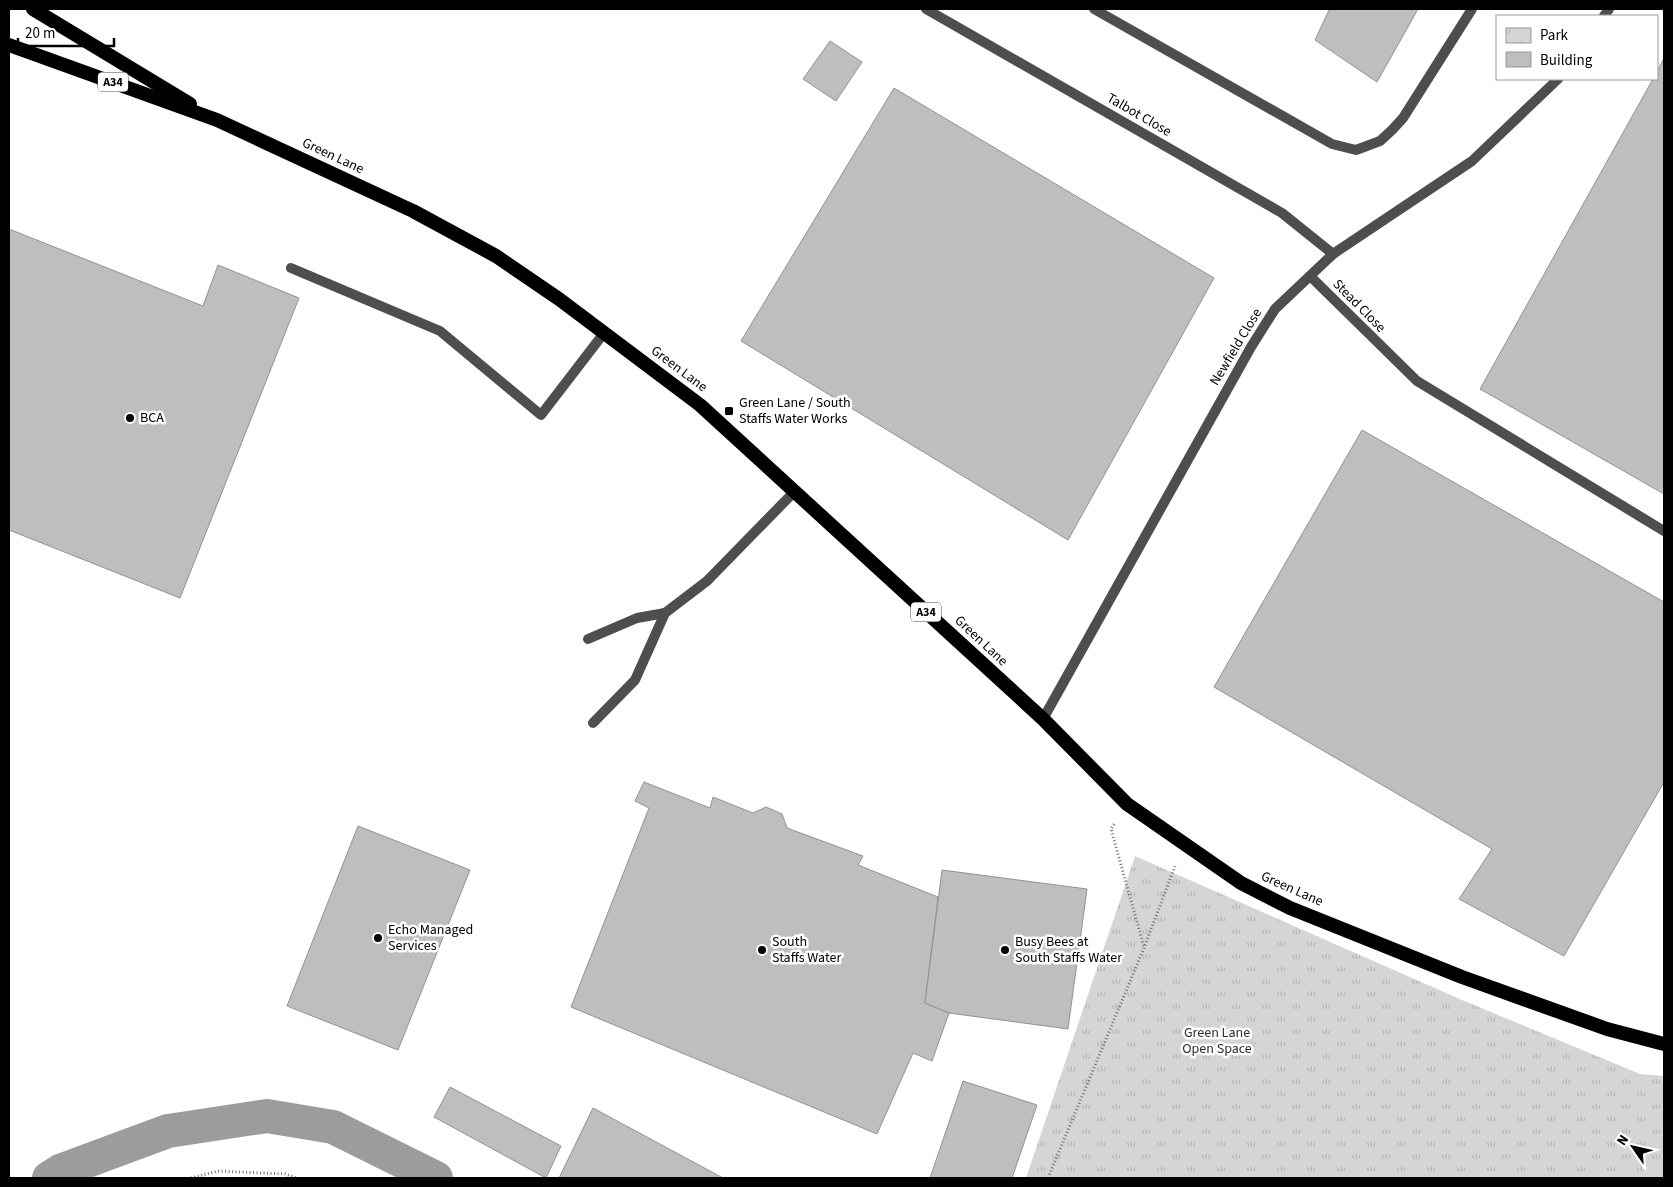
<svg xmlns="http://www.w3.org/2000/svg" width="1673" height="1187" viewBox="0 0 1673 1187" font-family="'Source Sans 3',sans-serif">
<style>
.park{fill:url(#park-tufts)}
.lines{fill:none;stroke-linecap:round;stroke-linejoin:round}
.canal{stroke:#9c9c9c;stroke-width:34}
.building{fill:#bebebe;stroke:#929292}
.path{stroke:#707070;stroke-width:3;stroke-dasharray:1 2.5;stroke-linecap:butt}
.service{stroke:#4e4e4e;stroke-width:10}
.trunk{stroke:#000;stroke-width:14}
.poi-dot{fill:#000;stroke:#fff;stroke-width:2}
.labels{text-anchor:middle;dominant-baseline:central;stroke-width:5;stroke-linejoin:round;paint-order:stroke}
.shield{fill:#fff;stroke:#4c4c4c;stroke-width:1}
.shield-label{font-size:12px;font-weight:bold;fill:#000}
.street-label{font-size:14px;fill:#000;stroke:#fff}
.poi-label{font-size:14px;fill:#000;stroke:#fff;text-anchor:start}
.park-label{font-size:14px;fill:#2c2c2c;stroke:#fff}
</style>
<defs>
<pattern id="park-tufts" width="24" height="20" patternUnits="userSpaceOnUse" patternTransform="scale(1.25)"><rect width="24" height="20" fill="#d5d5d5"/><path d="M3 7l-1-3M5 7V3M7 7l1-3M15 17l-1-3M17 17v-4M19 17l1-3" fill="none" stroke="#b5b5b5"/></pattern>
</defs>
<rect width="100%" height="100%" fill="#fff"/>
<!-- park -->
<polygon class="park" points="1135,856 1462,1000 1640,1074 1664,1076 1664,1178 1026,1178"/>
<g class="lines">
<!-- canal -->
<polyline class="canal" points="49,1178 60,1171 168,1131 267,1116 333,1127 436,1178"/>
</g>
<!-- building -->
<g class="building">
<polygon points="1327,9 1418,9 1377,82 1315,40 1329,10"/>
<polygon points="830,41 862,62 836,101 803,79"/>
<polygon points="1664,58 1664,494 1480,389 1653,79 1657,79 1657,72"/>
<polygon points="894,88 1214,278 1068,540 741,341"/>
<polygon points="9,229 203,306 218,265 299,298 180,598 9,530"/>
<polygon points="1362,430 1664,602 1664,782 1564,956 1459,899 1492,849 1214,687"/>
<polygon points="644,782 710,808 713,797 753,813 766,807 782,814 787,828 863,856 858,865 938,897 925,1003 949,1013 932,1061 913,1053 877,1134 571,1007 649,808 635,801"/>
<polygon points="358,826 470,870 398,1050 287,1006"/>
<polygon points="942,870 1087,889 1068,1029 949,1013 925,1003"/>
<polygon points="963,1081 1037,1105 1012,1178 930,1178"/>
<polygon points="450,1087 561,1146 546,1178 434,1117"/>
<polygon points="593,1108 723,1178 559,1178"/>
</g>
<g class="lines">
<!-- path -->
<g class="path">
<polyline points="1114,824 1111,829 1144,947"/>
<polyline points="191,1178 218,1171 285,1174 296,1178"/>
<polyline points="1048,1178 1144,948 1175,866"/>
</g>
<!-- service -->
<g class="service">
<polyline points="926,9 1282,213 1333,254"/>
<polyline points="1094,9 1332,144 1356,150 1380,141 1392,130 1403,118 1472,9"/>
<polyline points="1604,16 1609,9"/>
<polyline points="291,268 440,331 541,415 604,333"/>
<polyline points="1310,276 1417,381 1664,531"/>
<polyline points="588,639 637,618 665,613"/>
<polyline points="1043,719 1251,347 1275,309 1333,254 1472,161 1558,79"/>
<polyline points="593,723 635,680 665,613 707,581 794,492"/>
</g>
<!-- trunk -->
<g class="trunk">
<polyline points="33,9 190,104"/>
<polyline points="9,45 217,120 413,211 496,256 559,299 700,405 1043,719 1127,804 1241,883 1290,908 1462,977 1607,1029 1664,1044"/>
</g>
</g>
<!-- markers -->
<g class="poi-dot">
<rect x="724" y="406" width="10" height="10" rx="2.5"/>
<circle cx="130" cy="418" r="5"/>
<circle cx="378" cy="938" r="5"/>
<circle cx="762" cy="950" r="5"/>
<circle cx="1005" cy="950" r="5"/>
</g>
<g class="labels">
<!-- shield labels -->
<g class="shield">
<rect x="98" y="72.5" width="30" height="19" rx="4"/>
<rect x="911" y="602.5" width="30" height="19" rx="4"/>
</g>
<g class="shield-label">
<text x="113" y="82">A34</text>
<text x="926" y="612">A34</text>
</g>
<!-- street labels -->
<g class="street-label">
<text transform="translate(1139 115) rotate(30)">Talbot Close</text>
<text transform="translate(333 156) rotate(25)">Green Lane</text>
<text transform="translate(1359 306) rotate(45)">Stead Close</text>
<text transform="translate(1236 347) rotate(-59)">Newfield Close</text>
<text transform="translate(679 369) rotate(37)">Green Lane</text>
<text transform="translate(981 641) rotate(43)">Green Lane</text>
<text transform="translate(1292 889) rotate(24)">Green Lane</text>
</g>
<!-- poi labels -->
<g class="poi-label">
<text x="739" y="403">Green Lane / South<tspan x="739" dy="16">Staffs Water Works</tspan></text>
<text x="140" y="418">BCA</text>
<text x="388" y="930">Echo Managed<tspan x="388" dy="16">Services</tspan></text>
<text x="772" y="942">South<tspan x="772" dy="16">Staffs Water</tspan></text>
<text x="1015" y="942">Busy Bees at<tspan x="1015" dy="16">South Staffs Water</tspan></text>
</g>
<!-- park labels -->
<g class="park-label">
<text x="1217" y="1033">Green Lane<tspan x="1217" dy="16">Open Space</tspan></text>
</g>
</g>
<!-- border -->
<rect width="1673" height="1187" fill="none" stroke="#000000" stroke-width="20"/>
<!-- legend -->
<rect x="1496" y="15" width="162" height="65" fill="#ffffff" stroke="#999999"/>
<rect x="1506" y="28" width="25" height="15" fill="url(#park-tufts)" stroke="#999999"/>
<text x="1540" y="40" font-size="15" fill="#000000">Park</text>
<rect x="1506" y="52" width="25" height="15" fill="#bebebe" stroke="#999999"/>
<text x="1540" y="65" font-size="15" fill="#000000">Building</text>
<!-- north arrow -->
<g transform="translate(1633 1147) rotate(304)" stroke="#ffffff" stroke-width="4" paint-order="stroke">
<path d="M0-4L9 19L0 12L-9 19Z" fill="#000000"/>
<text y="-8" font-size="14" font-weight="bold" text-anchor="middle" fill="#000000">N</text>
</g>
<!-- scale -->
<path d="M18 38v8h96v-8" fill="none" stroke="#000000" stroke-width="2.5"/>
<text x="25" y="38" font-size="15" fill="#000000" stroke="#ffffff" stroke-width="4" paint-order="stroke">20 m</text>
</svg>
